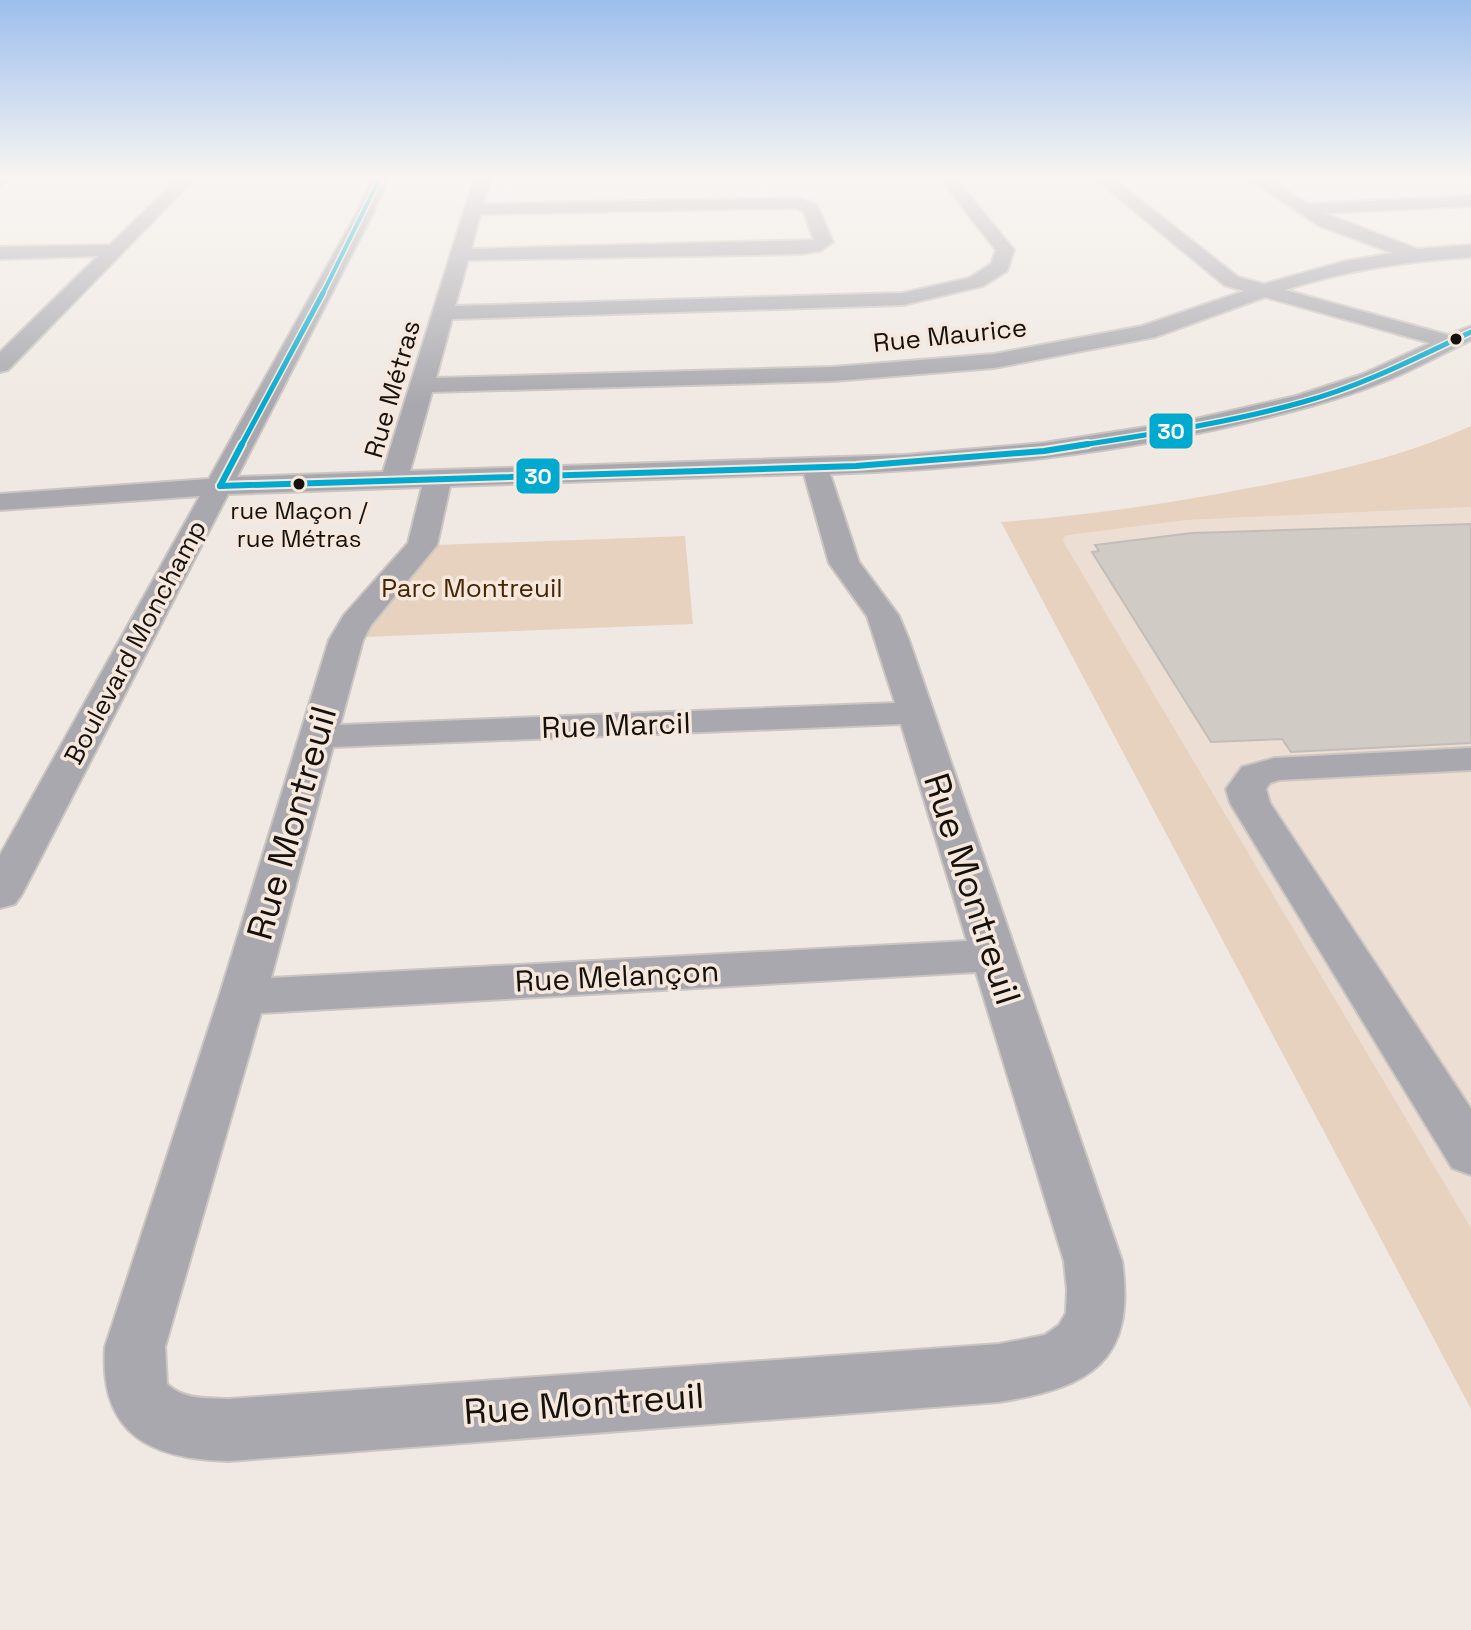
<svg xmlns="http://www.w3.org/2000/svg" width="1471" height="1630" viewBox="0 0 1471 1630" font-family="'Space Grotesk',sans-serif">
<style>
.built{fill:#ecded3}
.green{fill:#e7d1bf}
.building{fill:#d1cbc6;stroke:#c2bdb8;stroke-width:2}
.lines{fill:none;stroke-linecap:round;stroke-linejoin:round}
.minor-casing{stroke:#ccc6c2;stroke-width:4}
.minor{fill:#a8a8ae;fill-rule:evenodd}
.bus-1-far2-casing{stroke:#f6e8dd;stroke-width:7}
.bus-1-far1-casing{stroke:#f6e8dd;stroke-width:8}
.bus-1-casing{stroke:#f6e8dd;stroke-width:10}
.bus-1-far2{stroke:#00a9ce;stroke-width:4}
.bus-1-far1{stroke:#00a9ce;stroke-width:5}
.bus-1{stroke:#00a9ce;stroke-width:6}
.bus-dot{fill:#15110d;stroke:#f6e8dd;stroke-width:3}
.labels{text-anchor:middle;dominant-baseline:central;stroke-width:7;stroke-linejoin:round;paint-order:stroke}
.far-bus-label{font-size:24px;fill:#15110d;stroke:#f6e8dd}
.far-street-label{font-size:26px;fill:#15110d;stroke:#f6e8dd}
.far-park-label{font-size:26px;fill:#452604;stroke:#f6e8dd}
.street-label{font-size:30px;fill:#15110d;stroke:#f6e8dd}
.near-street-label{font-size:36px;fill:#15110d;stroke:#f6e8dd}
.line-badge{stroke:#f6e8dd;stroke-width:3}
.badge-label{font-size:22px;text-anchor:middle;font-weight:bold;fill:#fff}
</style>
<rect width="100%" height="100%" fill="#f0e9e3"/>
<!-- built -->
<polygon class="built" points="1471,507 1471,1228 1063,541 1065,536 1076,534 1187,520"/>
<!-- green -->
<g class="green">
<path d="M 1471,426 L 1471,507 L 1187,520 L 1076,534 L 1065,536 L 1063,541 L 1471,1228 L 1471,1409 L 1001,522 C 1085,516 1166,504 1249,488 C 1324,474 1401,458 1471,426 Z"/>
<polygon points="685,536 693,624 362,637 436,545"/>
</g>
<!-- building -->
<polygon class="building" points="1471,524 1471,743 1291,752 1282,739 1211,742 1092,552 1099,551 1095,545 1192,533"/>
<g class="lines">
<defs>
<g id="minor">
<polygon points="0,176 16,176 0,186"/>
<polygon points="180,176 197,176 8,370 0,372 0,352 98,256 0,259 0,247 110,245"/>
<path d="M 373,176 L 389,176 L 374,211 L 237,477 L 383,472 L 475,176 L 491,176 L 483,204 L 798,198 L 817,205 L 833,242 L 820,251 L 799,254 L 468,260 L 455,306 L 903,293 L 969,278 L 991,264 L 996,250 L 938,176 L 954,176 L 1014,250 L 1007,271 L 983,286 L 903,305 L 452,319 L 436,378 L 833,367 L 994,354 L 1142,326 L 1244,291 L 1224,285 L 1092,176 L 1110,176 L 1238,277 L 1264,284 L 1346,261 L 1393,253 L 1320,226 L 1244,176 L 1263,176 L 1308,204 L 1471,196 L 1471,206 L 1324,213 L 1417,249 L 1471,245 L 1471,257 C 1408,261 1345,270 1285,290 L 1448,335 L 1471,326 L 1471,340 C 1440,355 1410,372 1378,384 C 1335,401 1290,412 1244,423 C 1109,455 970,469 830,474 L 859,562 L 899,616 L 909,640 L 1122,1261 C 1136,1362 1091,1387 999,1402 L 229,1461 C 150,1459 99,1434 105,1347 L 219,997 L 329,640 L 344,615 L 408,543 L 422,487 L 228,494 L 22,894 L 15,904 L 0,908 L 0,855 L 200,496 L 0,510 L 0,494 L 209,479 L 358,211 ZM 795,208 L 804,212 L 814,240 L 471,249 L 480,214 ZM 1265,297 L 1430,343 L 1363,374 L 1296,396 L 1191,420 L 1044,443 L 905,455 L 410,471 L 432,392 L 833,381 L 994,368 L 1155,337 ZM 804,474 L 829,563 L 867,616 L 895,703 L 340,725 L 363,640 L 371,625 L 437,545 L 450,486 ZM 901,724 L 967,941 L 271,978 L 333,747 ZM 976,972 L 1064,1261 L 1067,1290 L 1066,1313 L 1059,1325 L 1045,1335 L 999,1344 L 229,1399 C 206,1398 184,1400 167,1384 L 165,1347 L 261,1013 Z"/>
<polygon points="1471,748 1471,770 1279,780 1270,783 1266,789 1270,803 1471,1109 1471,1175 1452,1168 1230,803 1226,789 1242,767 1275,758"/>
</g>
</defs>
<!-- minor casing -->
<use href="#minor" class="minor-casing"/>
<!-- minor -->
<use href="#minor" class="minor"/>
<defs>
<polyline id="bus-1-far2" points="322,295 381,176"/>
<g id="bus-1-far1">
<polyline points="241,446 323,293"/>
<path d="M 1076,446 C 1152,434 1228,423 1303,402 C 1362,386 1416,358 1471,332"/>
</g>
<g id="bus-1">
<polyline points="220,486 856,466 1044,451 1088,444"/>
<polyline points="220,486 242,444"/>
</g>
</defs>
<!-- bus-1-far2 casing -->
<use href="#bus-1-far2" class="bus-1-far2-casing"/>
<!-- bus-1-far1 casing -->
<use href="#bus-1-far1" class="bus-1-far1-casing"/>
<!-- bus-1 casing -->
<use href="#bus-1" class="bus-1-casing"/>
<!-- bus-1-far2 -->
<use href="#bus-1-far2" class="bus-1-far2"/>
<!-- bus-1-far1 -->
<use href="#bus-1-far1" class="bus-1-far1"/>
<!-- bus-1 -->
<use href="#bus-1" class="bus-1"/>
</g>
<!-- sky -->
<linearGradient id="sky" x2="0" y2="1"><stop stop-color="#9dbeec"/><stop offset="0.44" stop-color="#f8f5f2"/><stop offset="1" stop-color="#f8f5f2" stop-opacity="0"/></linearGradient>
<rect width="1471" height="404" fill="url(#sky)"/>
<!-- markers -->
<g class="bus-dot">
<circle cx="1456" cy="339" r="7"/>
<circle cx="299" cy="484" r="7"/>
</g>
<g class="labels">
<!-- far-bus labels -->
<g class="far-bus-label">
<text x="299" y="510">rue Maçon /<tspan x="299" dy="28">rue Métras</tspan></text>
</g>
<!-- far-street labels -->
<g class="far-street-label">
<text transform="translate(950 335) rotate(-6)">Rue Maurice</text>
<text transform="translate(392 389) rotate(-74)">Rue Métras</text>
<text transform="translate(135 642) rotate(-62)">Boulevard Monchamp</text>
</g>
<!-- far-park labels -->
<g class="far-park-label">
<text x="472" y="588">Parc Montreuil</text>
</g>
<!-- street labels -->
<g class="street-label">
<text transform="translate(616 725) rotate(-2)">Rue Marcil</text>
<text transform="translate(617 976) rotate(-3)">Rue Melançon</text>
</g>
<!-- near-street labels -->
<g class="near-street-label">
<text transform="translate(292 823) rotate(-74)">Rue Montreuil</text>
<text transform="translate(972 889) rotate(72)">Rue Montreuil</text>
<text transform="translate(584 1404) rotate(-4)">Rue Montreuil</text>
</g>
</g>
<g class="line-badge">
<rect x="1148" y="412" width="46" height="38" rx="8" fill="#00a9ce"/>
<rect x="515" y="457" width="46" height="38" rx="8" fill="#00a9ce"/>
</g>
<g class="badge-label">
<text x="1171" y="439">30</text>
<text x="538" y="484">30</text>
</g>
</svg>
